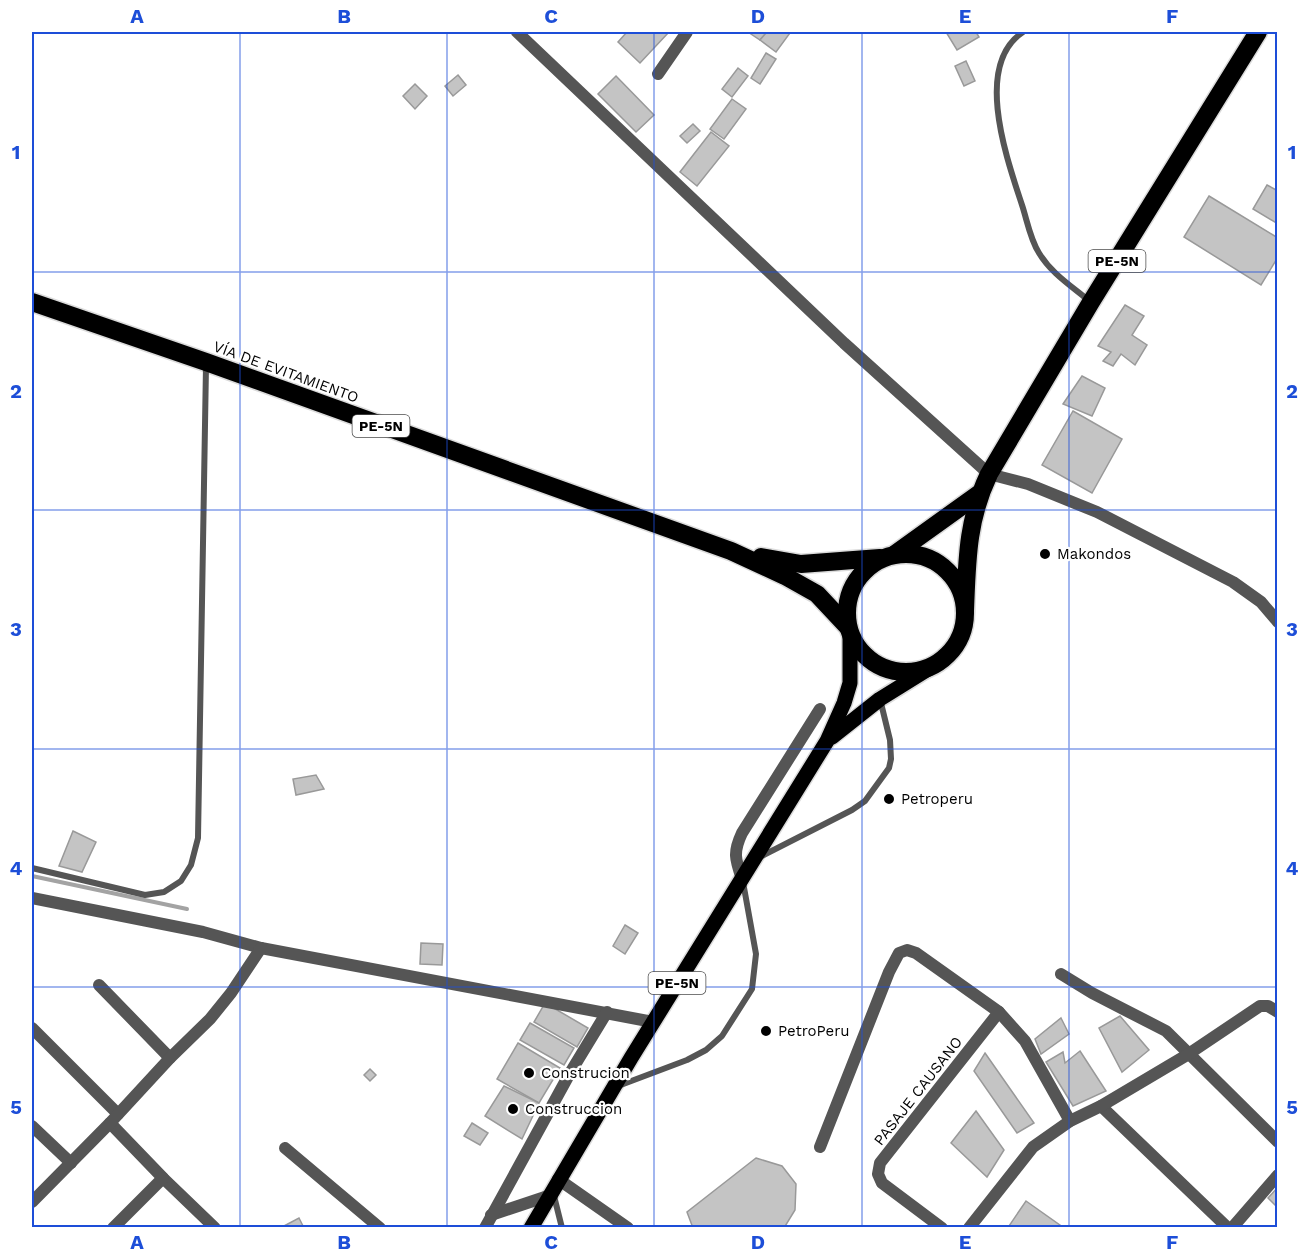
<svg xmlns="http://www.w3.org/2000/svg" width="1309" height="1259" viewBox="0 0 1309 1259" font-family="'Work Sans',sans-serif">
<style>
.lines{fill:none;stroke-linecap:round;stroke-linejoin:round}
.stream{stroke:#a3a3a3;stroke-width:4}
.building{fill:#c4c4c4;stroke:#999;stroke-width:1.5}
.primary-casing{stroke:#dbdbdb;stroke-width:18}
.highway-casing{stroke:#dbdbdb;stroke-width:21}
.lane{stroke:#555;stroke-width:6}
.street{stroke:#555;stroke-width:12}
.primary{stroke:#000;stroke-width:15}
.highway{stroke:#000;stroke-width:18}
.grid{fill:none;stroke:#1d4ed8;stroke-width:1.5;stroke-opacity:0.55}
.poi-dot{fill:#000;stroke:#fff;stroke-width:2}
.labels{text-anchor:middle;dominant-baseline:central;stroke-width:4.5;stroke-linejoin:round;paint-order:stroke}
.shield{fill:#fff;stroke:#4c4c4c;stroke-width:1.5}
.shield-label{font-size:14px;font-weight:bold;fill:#000}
.street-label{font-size:15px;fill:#000;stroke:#fff}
.poi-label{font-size:15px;fill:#000;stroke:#fff;text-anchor:start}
.neatline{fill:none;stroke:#1d4ed8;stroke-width:2}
.grid-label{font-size:20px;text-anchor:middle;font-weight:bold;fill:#1d4ed8}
</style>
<rect width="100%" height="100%" fill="#fff"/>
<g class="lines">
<!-- stream -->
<polyline class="stream" points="32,876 187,909"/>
</g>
<!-- building -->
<g class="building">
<polygon points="627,32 669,32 640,63 618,42"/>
<polygon points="748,32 767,32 760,40"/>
<polygon points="767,32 787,32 790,33 776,52 760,40"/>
<polygon points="946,32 976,32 979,37 957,50"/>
<polygon points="766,53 776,59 760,84 751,78"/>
<polygon points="966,61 975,81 964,86 955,66"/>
<polygon points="738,68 748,76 732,97 722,89"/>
<polygon points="458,75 466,85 453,96 445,86"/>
<polygon points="616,76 654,115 636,132 598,94"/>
<polygon points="415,84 427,96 415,109 403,96"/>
<polygon points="732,99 746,109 724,139 710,129"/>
<polygon points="693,124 700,131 687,143 680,136"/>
<polygon points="711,132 729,146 697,186 680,172"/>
<polygon points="1267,185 1278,191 1278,224 1253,209"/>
<polygon points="1209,196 1278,238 1278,257 1261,285 1184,237"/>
<polygon points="1125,305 1144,316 1132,335 1147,345 1135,365 1121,354 1113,366 1103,361 1111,352 1098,346"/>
<polygon points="1082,376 1105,388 1092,416 1063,404"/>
<polygon points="1073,411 1122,439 1092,493 1042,465"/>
<polygon points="316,775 324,789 296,795 293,779"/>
<polygon points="73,831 96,842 82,872 59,866"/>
<polygon points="625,925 638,933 625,954 613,946"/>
<polygon points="421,943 443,944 442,965 420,964"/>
<polygon points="545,1003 588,1028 577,1047 534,1022"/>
<polygon points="1120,1016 1149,1050 1122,1072 1099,1028"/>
<polygon points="1061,1018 1069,1034 1041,1054 1035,1039"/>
<polygon points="530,1023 574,1048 564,1065 520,1040"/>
<polygon points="518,1043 560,1068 539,1103 497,1079"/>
<polygon points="1080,1051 1106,1091 1073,1106 1046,1062 1063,1052 1065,1063"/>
<polygon points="985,1053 1034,1123 1017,1133 974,1071"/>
<polygon points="370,1069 376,1075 370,1081 364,1075"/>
<polygon points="504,1086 539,1103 522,1139 485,1116"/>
<polygon points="976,1111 1004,1150 987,1177 951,1143"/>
<polygon points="472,1123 488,1133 480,1145 464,1136"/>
<polygon points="756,1158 782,1166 796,1184 795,1210 784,1228 693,1228 687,1212"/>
<polygon points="1278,1187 1278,1208 1268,1198"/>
<polygon points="1026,1201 1064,1228 1009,1226"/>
<polygon points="299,1218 304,1228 282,1228 282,1227"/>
</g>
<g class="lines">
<defs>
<g id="primary">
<polyline points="832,737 880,699 938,663"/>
<polyline points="531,1228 631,1058 827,741 844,703 850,683 850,634"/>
</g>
<g id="highway">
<polyline points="32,302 206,362 731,551 785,576 817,594 847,626"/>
<circle cx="906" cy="613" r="59"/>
<polyline points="895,554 980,493"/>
<polyline points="761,557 801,564 880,558"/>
<path d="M 965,611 C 967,561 967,520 989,474 L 1091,302 L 1258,32"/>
</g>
</defs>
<!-- primary casing -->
<use href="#primary" class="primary-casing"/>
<!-- highway casing -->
<use href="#highway" class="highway-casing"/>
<!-- lane -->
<g class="lane">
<path d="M 1023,32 C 973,65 1007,159 1022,205 C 1027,220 1030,239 1039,253 C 1051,273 1070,285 1088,300"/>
<polyline points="760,857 852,810 865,801 889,768 891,759 890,740 880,699"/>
<polyline points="32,868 145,895 164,892 181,881 191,865 198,838 206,366"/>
<polyline points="618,1086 687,1060 706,1050 722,1036 752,989 756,954 743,882"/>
<polyline points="554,1196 562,1228"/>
</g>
<!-- street -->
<g class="street">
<polyline points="517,32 844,343 989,474 1028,484 1097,512 1233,582 1261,602 1278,622"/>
<polyline points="658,74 687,32"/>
<path d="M 742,879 C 735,859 733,852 742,833 L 820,709"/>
<polyline points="32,898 203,932 261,948 653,1022"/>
<polyline points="1061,974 1092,993 1166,1031 1278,1142"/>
<polyline points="99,985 170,1058"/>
<polyline points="32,1028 118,1114"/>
<polyline points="1101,1106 1228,1228"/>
<polyline points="110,1123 163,1178 215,1228"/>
<polyline points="32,1126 71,1163"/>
<polyline points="820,1147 889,972 899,953 907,950 916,953 999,1012 1025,1041 1070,1121"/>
<polyline points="285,1148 380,1228"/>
<polyline points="558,1179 628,1228"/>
<polyline points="32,1202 110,1123 170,1058 210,1019 231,993 261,948"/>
<polyline points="491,1215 548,1196"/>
<polyline points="113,1228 163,1178"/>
<polyline points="485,1228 570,1073 607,1012"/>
<polyline points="942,1228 882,1183 878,1174 880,1163 999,1012"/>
<polyline points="969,1228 1033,1147 1070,1121 1101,1106 1187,1055 1260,1006 1268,1006 1278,1012"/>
<polyline points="1232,1228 1278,1175"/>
</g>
<!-- primary -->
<use href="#primary" class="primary"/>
<!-- highway -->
<use href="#highway" class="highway"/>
</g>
<!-- grid -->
<path class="grid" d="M 240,32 L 240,1228M 447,32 L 447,1228M 654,32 L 654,1228M 862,32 L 862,1228M 1069,32 L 1069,1228M 32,272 L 1278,272M 32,510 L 1278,510M 32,749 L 1278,749M 32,987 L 1278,987"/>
<!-- markers -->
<g class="poi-dot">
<circle cx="1045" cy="554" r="6"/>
<circle cx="889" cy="799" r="6"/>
<circle cx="766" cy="1031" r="6"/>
<circle cx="529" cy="1073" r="6"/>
<circle cx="513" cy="1109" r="6"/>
</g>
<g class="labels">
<!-- shield labels -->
<g class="shield">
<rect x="1088.5" y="250" width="57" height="22" rx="4.5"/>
<rect x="352.5" y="415" width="57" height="22" rx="4.5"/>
<rect x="648.5" y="972" width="57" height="22" rx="4.5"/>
</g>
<g class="shield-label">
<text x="1117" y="261">PE-5N</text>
<text x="381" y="426">PE-5N</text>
<text x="677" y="983">PE-5N</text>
</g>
<!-- street labels -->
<g class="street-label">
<text transform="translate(286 372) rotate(20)">VÍA DE EVITAMIENTO</text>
<text transform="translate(918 1091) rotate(-52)">PASAJE CAUSANO</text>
</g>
<!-- poi labels -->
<g class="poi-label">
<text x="1057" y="554">Makondos</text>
<text x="901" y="799">Petroperu</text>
<text x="778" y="1031">PetroPeru</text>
<text x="541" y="1073">Construcion</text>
<text x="525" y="1109">Construccion</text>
</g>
</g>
<!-- border -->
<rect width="1309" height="1259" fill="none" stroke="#ffffff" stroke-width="66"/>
<rect x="33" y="33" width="1243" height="1193" class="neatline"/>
<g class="grid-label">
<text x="137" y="23">A</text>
<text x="344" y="23">B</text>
<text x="551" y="23">C</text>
<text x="758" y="23">D</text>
<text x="965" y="23">E</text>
<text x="1172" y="23">F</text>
<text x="16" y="159">1</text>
<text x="1292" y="159">1</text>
<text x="16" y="398">2</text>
<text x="1292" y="398">2</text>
<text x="16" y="636">3</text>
<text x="1292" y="636">3</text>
<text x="16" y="875">4</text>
<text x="1292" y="875">4</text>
<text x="16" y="1114">5</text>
<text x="1292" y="1114">5</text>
<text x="137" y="1249">A</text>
<text x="344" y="1249">B</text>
<text x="551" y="1249">C</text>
<text x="758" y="1249">D</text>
<text x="965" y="1249">E</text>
<text x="1172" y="1249">F</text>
</g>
</svg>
